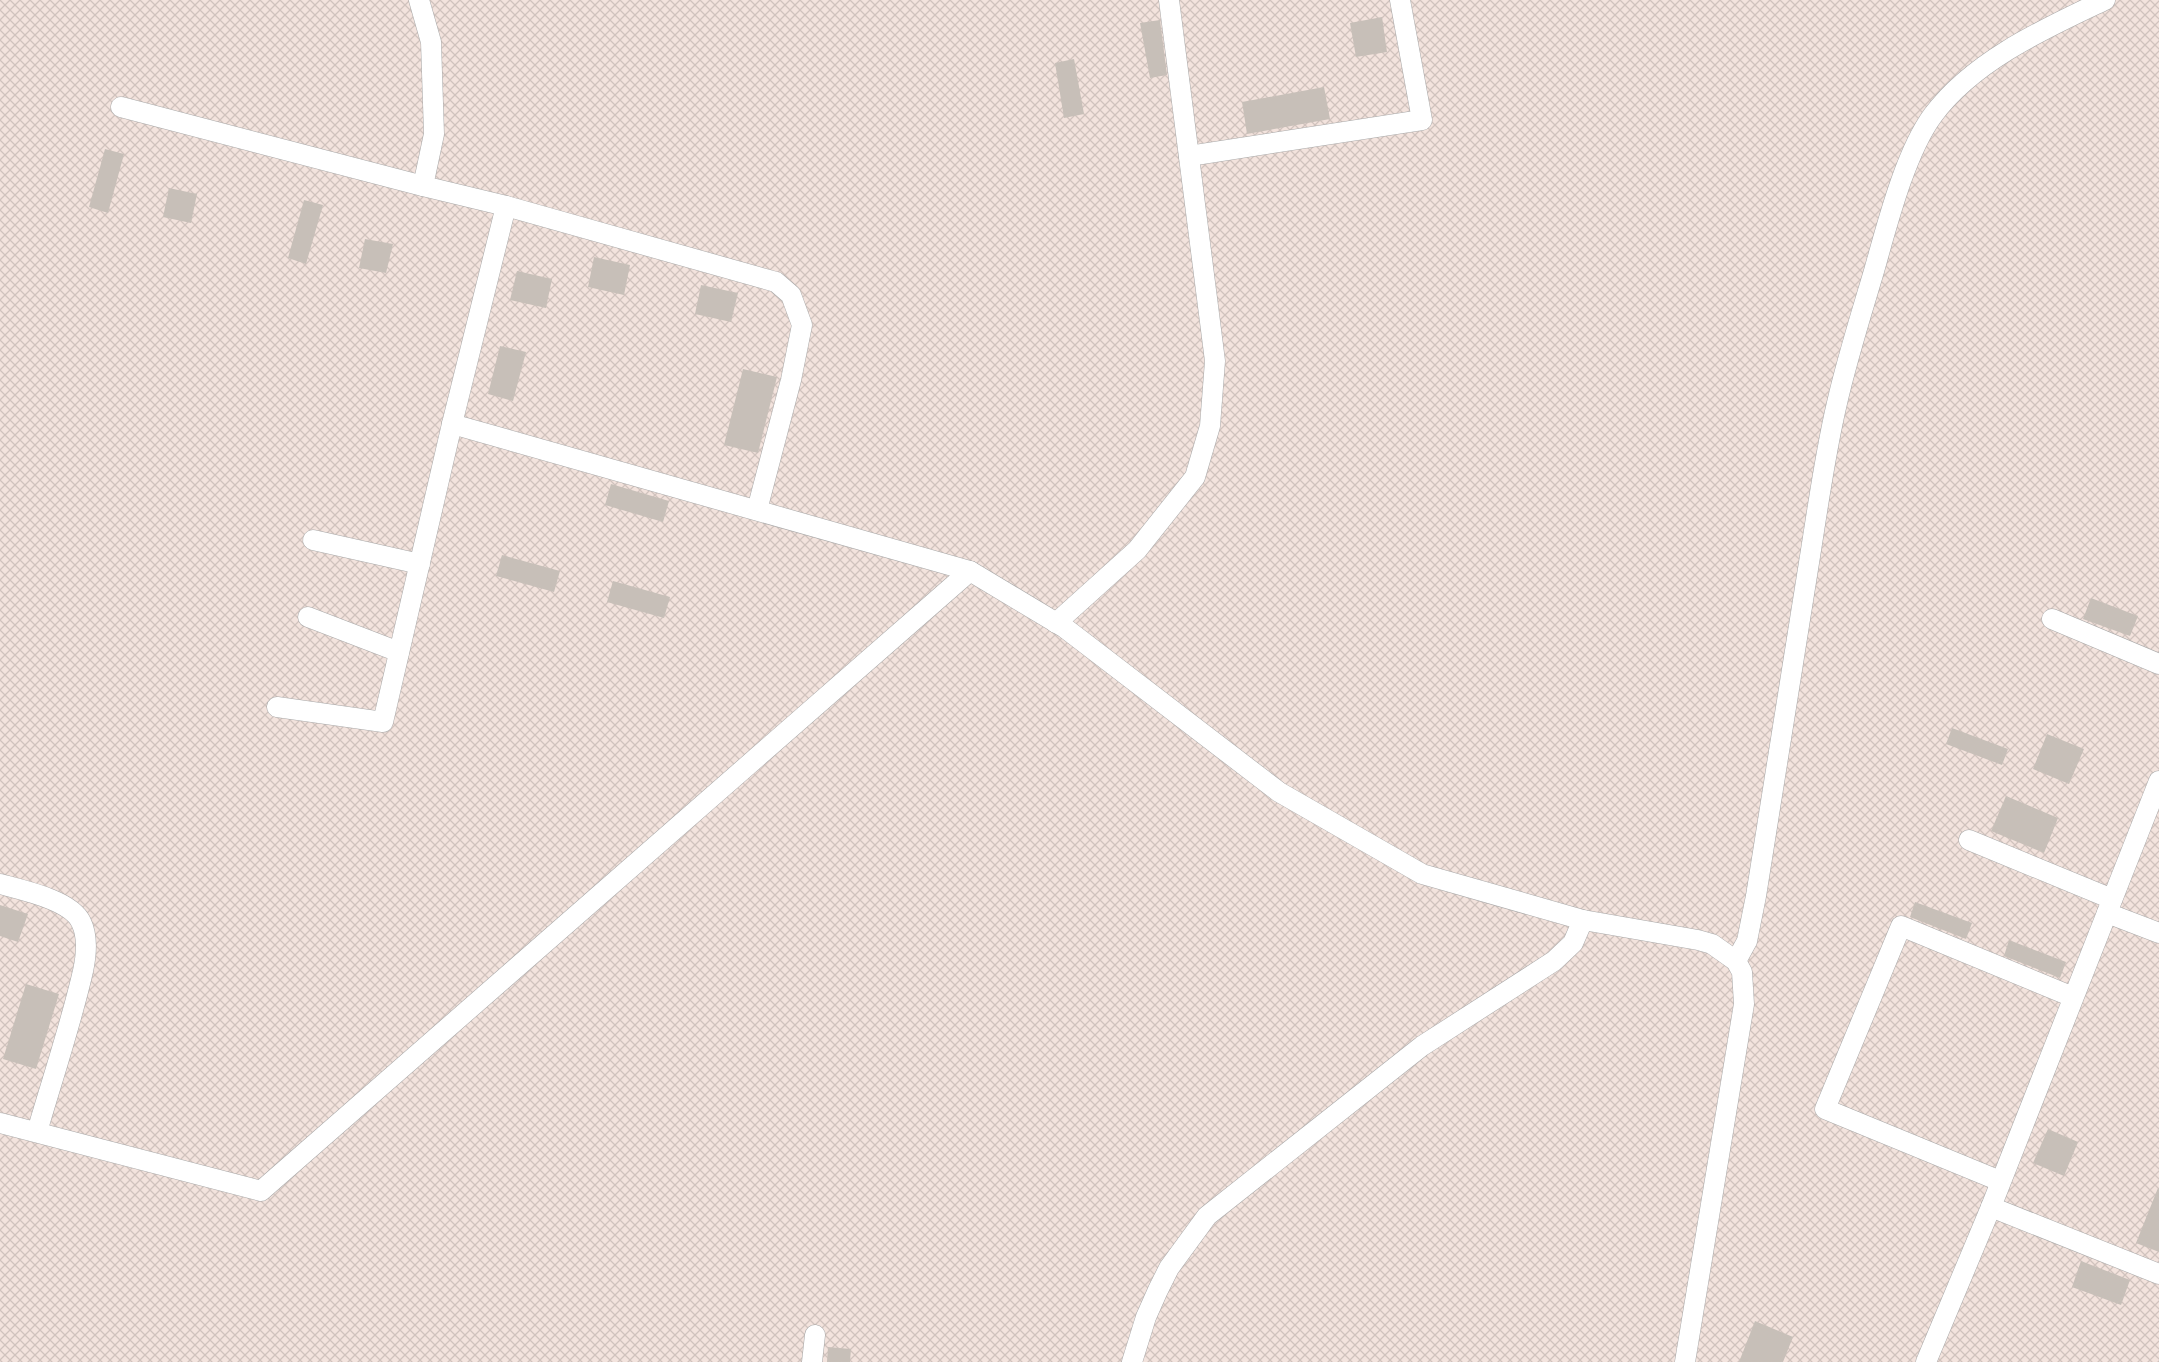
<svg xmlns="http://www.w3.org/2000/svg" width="2159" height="1362" viewBox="0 0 2159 1362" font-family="Mulish,sans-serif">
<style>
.military{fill:url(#military-cross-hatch)}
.building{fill:#c7bfb8}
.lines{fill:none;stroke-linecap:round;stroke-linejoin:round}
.minor-casing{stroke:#a9a9a9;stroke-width:21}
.minor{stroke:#fff;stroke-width:20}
</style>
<defs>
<pattern id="military-cross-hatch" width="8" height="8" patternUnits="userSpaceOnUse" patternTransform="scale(1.25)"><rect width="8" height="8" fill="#f3e3dd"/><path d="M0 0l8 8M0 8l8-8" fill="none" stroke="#d0c2bd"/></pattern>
</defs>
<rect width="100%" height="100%" fill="#f2efe9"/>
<!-- military -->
<rect class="military" x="0" y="0" width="2159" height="1362"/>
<!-- building -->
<g class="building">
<polygon points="1382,17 1387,52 1356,57 1350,23"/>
<polygon points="1160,20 1167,75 1150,78 1140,23"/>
<polygon points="1074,59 1084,114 1064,118 1055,63"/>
<polygon points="1324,87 1330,119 1247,134 1242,102"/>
<polygon points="105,149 124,154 108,213 89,207"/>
<polygon points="169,188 197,194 191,223 163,217"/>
<polygon points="304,200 323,205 306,264 288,258"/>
<polygon points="365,239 393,244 386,273 359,268"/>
<polygon points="594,257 630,265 624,295 588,287"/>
<polygon points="517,271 552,279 546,308 510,300"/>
<polygon points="701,285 738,293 731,322 695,314"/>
<polygon points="500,346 526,352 513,401 488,394"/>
<polygon points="743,369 777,377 758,453 724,445"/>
<polygon points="611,484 669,501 663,522 605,505"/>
<polygon points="502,555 560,571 554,592 496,576"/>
<polygon points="613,581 670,597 664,618 607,602"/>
<polygon points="2091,598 2138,616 2130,636 2083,619"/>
<polygon points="1952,728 2008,749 2002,765 1946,744"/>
<polygon points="2047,734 2084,749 2069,784 2033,769"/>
<polygon points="2006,796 2058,818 2044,853 1991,831"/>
<polygon points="1915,902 1972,923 1966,939 1910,917"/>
<polygon points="0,905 28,914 18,942 0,936"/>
<polygon points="2009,940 2066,962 2060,978 2004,956"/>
<polygon points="26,984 59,994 36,1069 3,1059"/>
<polygon points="2048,1129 2078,1142 2064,1176 2033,1163"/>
<polygon points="2158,1188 2159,1188 2159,1252 2136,1243"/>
<polygon points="2081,1261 2130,1280 2121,1305 2072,1287"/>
<polygon points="1755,1321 1793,1337 1783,1362 1739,1362"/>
<polygon points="828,1347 851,1349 850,1362 827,1362"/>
</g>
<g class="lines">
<defs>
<g id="minor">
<polyline points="419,0 431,42 434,134 423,186 506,206"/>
<polyline points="121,107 423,186"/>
<polyline points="1189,156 1422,120 1400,0"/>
<polyline points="452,424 970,571 1065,628 1279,792 1422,874 1583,920 1698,940 1712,944 1736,961 1742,972 1744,1004 1685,1362"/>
<polyline points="313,540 420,564"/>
<polyline points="308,617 399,652"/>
<polyline points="2052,619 2159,664"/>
<polyline points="1056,623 1137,550 1195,477 1210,426 1215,361 1169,0"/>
<polyline points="277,707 383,722 452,424 506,206 776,282 791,295 802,325 791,380 757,510"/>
<polyline points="1969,840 2112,899"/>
<path d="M 0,884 C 22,890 71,900 81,922 C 88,936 86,957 83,971 C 71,1024 52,1080 37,1132"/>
<polyline points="2107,913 2159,933"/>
<path d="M 1736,961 L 1747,941 L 1756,896 C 1773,787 1790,678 1808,569 C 1817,514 1824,458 1837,403 C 1847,359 1861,315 1874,271 C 1887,225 1905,153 1933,115 C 1974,60 2046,28 2105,0"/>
<polyline points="0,1123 261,1191 970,571"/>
<polyline points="2000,1181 1825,1109 1901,926 2073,997"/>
<polyline points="1991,1207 2159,1274"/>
<polyline points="812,1362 815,1335"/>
<polyline points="1132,1362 1146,1317 1158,1290 1169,1268 1207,1216 1422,1046 1554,961 1573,943 1583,920"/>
<polyline points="1926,1362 1991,1207 2159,781"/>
</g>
</defs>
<!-- minor casing -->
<use href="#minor" class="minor-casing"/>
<!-- minor -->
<use href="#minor" class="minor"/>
</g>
</svg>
